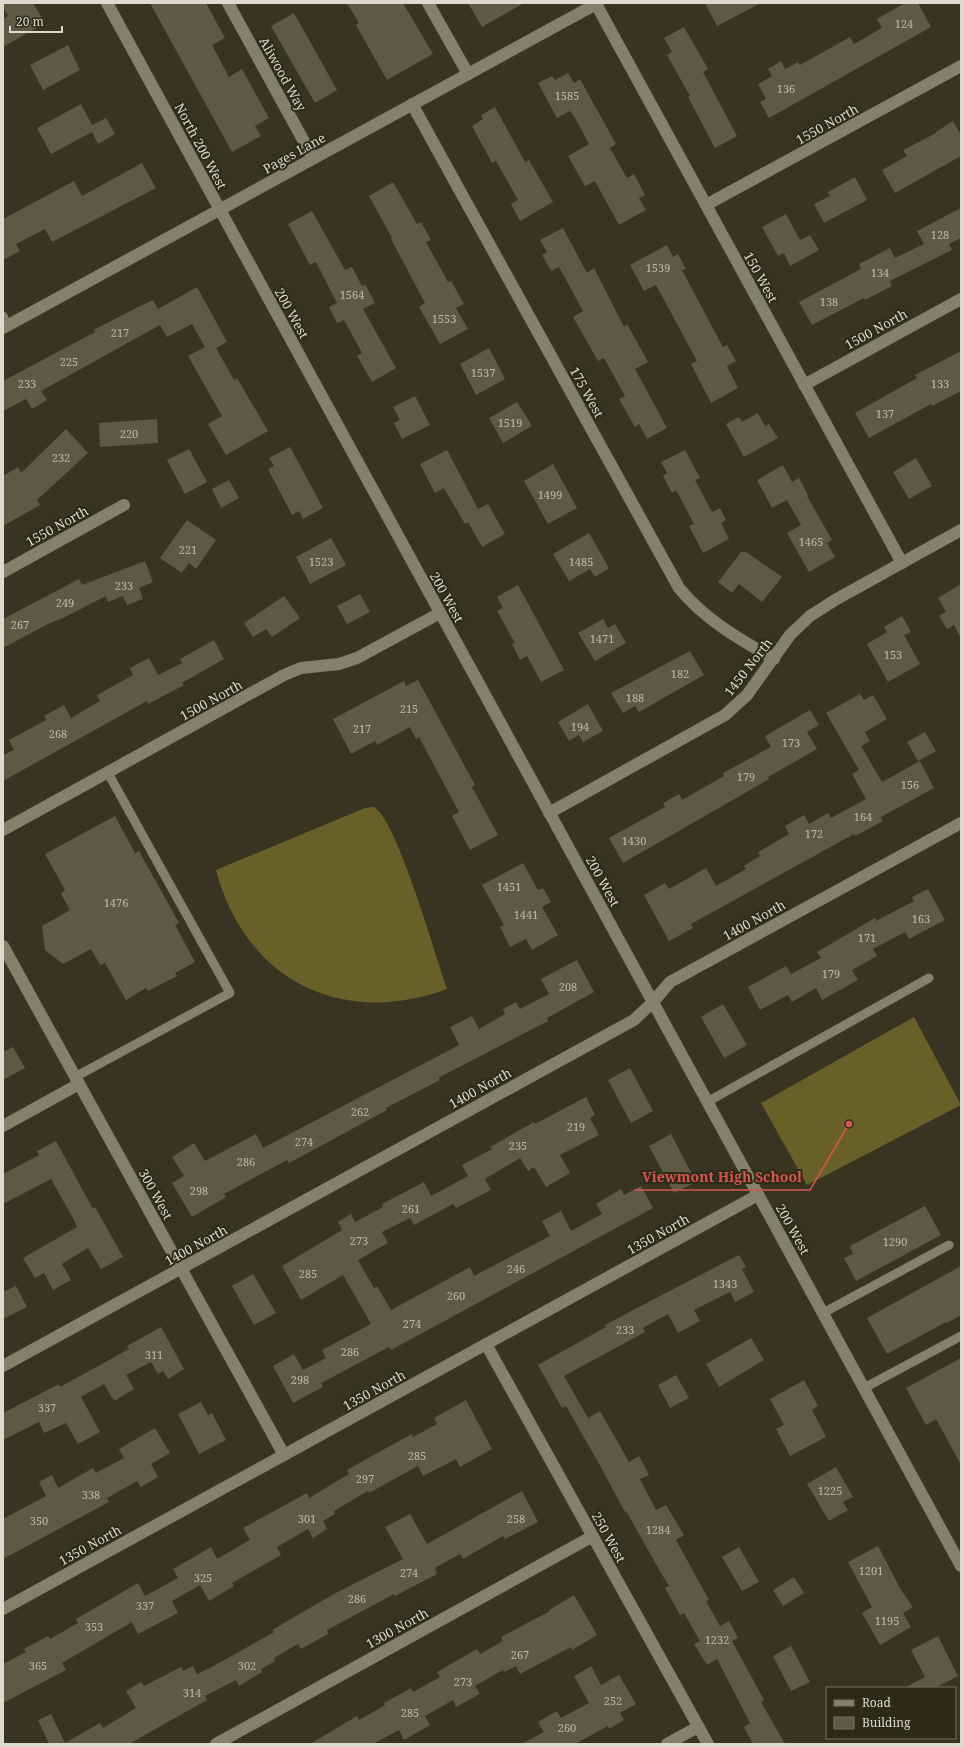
<svg xmlns="http://www.w3.org/2000/svg" width="964" height="1747" viewBox="0 0 964 1747" font-family="'Noto Serif',serif">
<style>
.grass{fill:#686029}
.building{fill:#5c5945}
.lines{fill:none;stroke-linecap:round;stroke-linejoin:round}
.lane{stroke:#83806b;stroke-width:9}
.street{stroke:#83806b;stroke-width:12}
.secondary{stroke:#83806b;stroke-width:12}
.labels{text-anchor:middle;dominant-baseline:central;stroke-width:4;stroke-linejoin:round;paint-order:stroke}
.number-label{font-size:11px;fill:#bcbaac}
.street-label{font-size:13px;fill:#dcdacf;stroke:#2d2a18}
.leader{fill:none;stroke:#d85452;stroke-width:1.5}
.callout-dot{fill:#d85452;stroke:#2d2a18;stroke-width:1.5}
.callout-label{font-size:14px;text-anchor:middle;font-weight:bold;fill:#d85452;stroke:#2d2a18;stroke-width:4;stroke-linejoin:round;paint-order:stroke}
</style>
<rect width="100%" height="100%" fill="#373522"/>
<!-- grass -->
<g class="grass">
<path d="M 373,807 C 395,813 437,961 447,989 C 341,1028 245,980 216,870 L 365,808 Z"/>
<polygon points="914,1017 961,1105 807,1185 761,1103"/>
</g>
<!-- building -->
<g class="building">
<polygon points="3,3 33,3 45,23 3,47 3,19 8,16 3,7"/>
<polygon points="150,3 206,3 225,38 212,45 229,77 242,69 269,118 255,126 261,136 232,152"/>
<polygon points="347,3 403,3 433,54 387,80 356,25 359,23"/>
<polygon points="468,3 524,3 482,27"/>
<polygon points="705,3 761,3 717,26"/>
<polygon points="905,3 918,3 931,27 769,118 760,102 766,99 758,84 772,76 768,69 781,61 785,69 798,62 800,65 850,37 854,44 882,28 877,19"/>
<polygon points="294,13 337,90 315,103 271,26"/>
<polygon points="684,27 708,69 703,72 737,136 715,148 688,97 690,96 667,55 672,52 664,38"/>
<polygon points="68,45 80,70 43,90 30,65"/>
<polygon points="568,73 574,83 580,79 616,144 610,148 627,178 634,174 645,195 639,198 646,210 619,225 595,181 585,186 568,156 589,144 575,118 570,111 557,118 538,83 552,76 555,80"/>
<polygon points="81,104 92,125 106,118 115,134 98,144 92,132 51,154 37,128"/>
<polygon points="495,107 525,162 529,160 553,202 520,221 511,204 518,200 496,161 492,163 472,126 483,119 481,115"/>
<polygon points="953,121 961,135 961,156 895,193 882,170 907,156 903,150 936,133 936,132"/>
<polygon points="142,163 156,188 52,242 45,229 16,244 20,251 3,260 3,219 74,181 82,196"/>
<polygon points="855,177 867,200 824,223 814,204 830,196 828,192"/>
<polygon points="393,182 417,224 421,222 431,240 426,242 448,282 451,281 464,304 456,308 468,329 440,344 419,307 425,303 391,239 392,238 369,196"/>
<polygon points="961,208 961,238 949,244 952,250 890,281 892,286 865,300 864,298 812,325 799,302 861,269 859,264 890,248 895,258 924,244 917,231"/>
<polygon points="312,211 345,270 352,267 362,286 365,284 375,303 363,309 396,368 372,382 357,356 362,353 344,320 337,323 329,307 337,303 316,262 310,265 288,224"/>
<polygon points="786,214 800,240 810,235 819,250 790,266 784,253 778,256 762,227"/>
<polygon points="563,228 587,273 594,268 624,327 627,324 648,362 635,369 667,428 647,439 639,424 635,427 619,399 625,396 604,358 598,361 573,317 583,311 559,267 551,271 542,255 547,252 540,240"/>
<polygon points="667,245 673,257 678,254 686,269 682,270 723,347 727,345 736,361 727,366 738,388 711,403 691,364 697,361 656,285 644,291 630,265"/>
<polygon points="197,287 227,342 216,348 234,380 237,378 268,431 226,455 208,424 222,416 188,356 205,347 192,324 167,337 160,325 41,391 47,400 32,409 26,399 3,411 3,381 95,332 94,330 132,310 153,300 158,309"/>
<polygon points="489,348 505,379 476,395 460,364"/>
<polygon points="961,351 961,391 932,406 931,404 869,438 855,413 917,378 915,375"/>
<polygon points="415,396 430,425 402,439 394,423 400,420 393,407"/>
<polygon points="517,402 532,426 503,443 489,418"/>
<polygon points="758,413 765,426 769,424 778,438 744,457 726,424 739,417 742,422"/>
<polygon points="157,419 158,443 100,447 99,423"/>
<polygon points="66,429 88,453 37,500 40,505 3,526 3,476 18,467 21,473"/>
<polygon points="290,447 323,508 303,519 299,511 292,515 268,469 274,466 269,458"/>
<polygon points="189,449 207,482 185,494 167,460"/>
<polygon points="447,450 478,509 488,504 505,534 482,547 468,522 465,524 444,488 435,493 420,464"/>
<polygon points="685,450 700,478 695,480 712,512 720,508 726,520 721,523 729,539 703,553 689,526 694,524 676,490 672,493 663,476 667,473 661,462"/>
<polygon points="916,458 932,486 909,499 893,472"/>
<polygon points="553,464 577,508 548,524 524,481"/>
<polygon points="783,465 792,482 799,478 808,495 807,496 832,540 827,543 835,557 809,572 787,533 801,525 787,500 772,508 757,480"/>
<polygon points="229,480 239,498 221,508 212,489"/>
<polygon points="187,520 216,540 196,569 189,563 182,573 160,558"/>
<polygon points="589,533 609,568 595,577 590,569 569,581 553,554"/>
<polygon points="331,538 346,565 310,584 296,557"/>
<polygon points="741,552 746,552 782,577 762,602 739,584 732,593 718,582"/>
<polygon points="145,561 153,582 139,588 143,599 127,605 123,596 108,602 106,596 63,618 50,623 3,648 3,619 79,579 82,585"/>
<polygon points="961,584 961,638 954,625 947,629 939,616 946,612 938,598"/>
<polygon points="518,585 564,670 541,682 527,656 520,660 512,644 515,643 497,611 503,608 497,597"/>
<polygon points="360,594 370,612 347,624 337,606"/>
<polygon points="284,596 300,618 272,637 266,629 253,637 244,623"/>
<polygon points="902,616 911,632 904,635 920,664 888,682 867,644 887,632 884,627"/>
<polygon points="603,619 608,628 615,624 626,643 595,661 578,633"/>
<polygon points="214,640 224,659 182,683 184,685 148,704 147,701 3,781 3,755 14,750 9,740 46,720 44,716 64,705 71,718 100,701 97,695 133,675 130,668 149,658 158,675 182,663 180,659"/>
<polygon points="690,651 704,675 639,712 635,706 623,713 611,693"/>
<polygon points="418,680 475,785 472,787 498,835 470,850 452,816 459,812 419,737 416,739 410,727 377,745 375,741 351,754 333,719 404,681 406,686"/>
<polygon points="860,694 864,700 873,695 887,719 865,732 870,741 861,746 882,782 920,761 934,788 881,817 883,821 855,836 854,834 691,924 693,928 669,941 644,895 665,883 669,889 706,868 716,886 746,869 744,866 760,856 758,852 789,834 785,826 804,815 809,824 828,813 831,818 866,799 852,774 859,770 826,713"/>
<polygon points="588,704 603,731 583,742 579,735 569,741 558,722"/>
<polygon points="810,710 819,725 807,732 817,749 768,777 769,779 623,863 609,838 665,807 663,803 679,794 682,800 724,776 723,773 771,747 765,736"/>
<polygon points="925,732 936,751 918,761 907,742"/>
<polygon points="115,816 135,853 139,851 179,923 175,925 195,962 175,973 177,976 148,991 146,988 126,1000 105,963 100,965 91,949 63,964 45,950 42,926 70,910 61,894 65,890 45,854"/>
<polygon points="523,863 538,890 543,888 551,902 542,907 558,935 532,950 526,939 510,947 500,927 504,925 482,885"/>
<polygon points="928,889 945,920 909,939 905,932 873,949 877,956 852,970 858,980 822,1000 816,988 792,1002 788,995 760,1010 748,987 786,966 791,974 821,958 817,952 875,918 876,921 914,901 912,897"/>
<polygon points="577,960 594,992 547,1018 548,1021 438,1078 440,1080 386,1108 387,1110 330,1141 289,1163 287,1160 224,1194 226,1197 192,1217 172,1183 184,1176 172,1157 194,1143 205,1161 256,1134 263,1148 459,1045 450,1027 472,1016 479,1029 505,1014 503,1009 516,1002 520,1009 549,994 541,979"/>
<polygon points="723,1004 747,1045 724,1058 701,1017"/>
<polygon points="13,1047 25,1068 3,1080 3,1052"/>
<polygon points="630,1068 653,1111 631,1123 608,1080"/>
<polygon points="586,1097 595,1115 590,1118 599,1135 560,1155 570,1173 546,1187 534,1167 528,1171 520,1158 485,1179 491,1190 456,1208 453,1204 414,1225 410,1218 382,1232 388,1243 358,1260 374,1288 377,1286 391,1310 470,1267 474,1276 550,1236 542,1221 561,1211 571,1231 602,1214 596,1204 621,1189 624,1195 641,1186 653,1208 391,1350 389,1347 321,1383 323,1387 293,1403 273,1366 294,1354 303,1370 326,1358 322,1350 371,1324 343,1275 301,1300 282,1266 342,1230 338,1222 351,1214 355,1222 383,1207 382,1204 424,1182 431,1196 468,1176 462,1165 492,1149 490,1147 534,1122 535,1124"/>
<polygon points="671,1134 696,1182 674,1193 649,1146"/>
<polygon points="56,1141 93,1209 95,1207 123,1257 101,1269 88,1248 62,1264 71,1280 53,1290 44,1273 35,1278 23,1258 77,1227 74,1220 51,1179 3,1204 3,1174 39,1155 37,1151"/>
<polygon points="925,1206 941,1235 856,1281 844,1258 853,1254 850,1246"/>
<polygon points="739,1255 746,1267 742,1269 754,1292 735,1302 730,1292 694,1310 700,1321 678,1333 668,1314 643,1328 645,1332 564,1376 588,1418 600,1411 629,1462 639,1456 649,1475 640,1479 656,1510 666,1505 684,1535 676,1540 709,1600 706,1601 720,1626 729,1621 738,1638 732,1641 764,1700 761,1702 785,1744 753,1744 744,1727 750,1723 717,1659 707,1665 694,1644 700,1641 684,1613 680,1615 665,1588 669,1586 661,1573 626,1511 625,1512 598,1462 566,1406 562,1408 538,1365 606,1327 605,1325 633,1310"/>
<polygon points="961,1266 961,1315 947,1323 946,1322 887,1354 867,1318"/>
<polygon points="253,1274 276,1313 254,1325 232,1286"/>
<polygon points="16,1286 27,1307 3,1319 3,1292"/>
<polygon points="161,1327 184,1369 168,1379 163,1371 158,1374 151,1362 126,1375 134,1389 114,1401 104,1384 81,1397 100,1432 78,1444 66,1423 44,1433 39,1422 3,1440 3,1413 59,1384 60,1387 129,1349 127,1346"/>
<polygon points="751,1338 764,1360 719,1387 706,1364"/>
<polygon points="961,1358 961,1465 936,1419 926,1425 906,1388"/>
<polygon points="676,1375 689,1398 670,1408 658,1385"/>
<polygon points="804,1380 818,1406 812,1410 826,1437 790,1456 776,1429 784,1425 770,1399"/>
<polygon points="466,1400 492,1449 460,1467 456,1459 423,1476 418,1466 369,1493 368,1491 334,1511 335,1514 323,1521 327,1529 313,1538 308,1529 277,1547 281,1555 232,1583 234,1586 209,1601 200,1585 172,1601 178,1613 138,1634 132,1622 62,1663 66,1670 3,1703 3,1664 26,1652 24,1649 48,1636 50,1639 78,1623 76,1619 138,1583 145,1596 178,1578 173,1569 211,1547 217,1559 250,1540 243,1528 307,1493 309,1498 349,1474 347,1470 379,1452 412,1434 413,1437 437,1424 434,1418"/>
<polygon points="201,1402 208,1415 212,1413 226,1440 199,1454 178,1414"/>
<polygon points="155,1428 170,1453 151,1464 158,1477 141,1487 137,1481 107,1498 109,1502 3,1559 3,1519 46,1496 39,1482 52,1475 58,1488 93,1468 96,1473 124,1458 119,1449"/>
<polygon points="836,1467 853,1497 843,1502 848,1510 829,1521 807,1484"/>
<polygon points="522,1491 538,1522 505,1539 503,1536 463,1559 460,1554 435,1568 437,1574 395,1596 394,1594 327,1630 328,1634 301,1649 298,1644 274,1658 275,1661 261,1669 262,1672 239,1686 236,1680 205,1696 207,1700 129,1744 49,1744 38,1720 51,1714 65,1743 100,1723 103,1728 136,1708 126,1691 141,1682 144,1686 181,1667 183,1671 193,1666 197,1674 210,1668 274,1632 272,1630 332,1595 403,1559 385,1527 410,1514 427,1544"/>
<polygon points="878,1546 901,1590 913,1607 903,1613 911,1627 880,1645 862,1613 872,1607 848,1562"/>
<polygon points="739,1547 759,1582 742,1591 722,1557"/>
<polygon points="794,1577 804,1593 783,1606 773,1590"/>
<polygon points="574,1595 597,1635 572,1650 571,1647 520,1674 516,1666 504,1672 503,1670 475,1686 480,1694 456,1707 453,1700 425,1716 430,1725 404,1740 399,1730 373,1744 310,1744 357,1716 359,1720 385,1705 384,1703 411,1688 413,1692 440,1677 437,1672 477,1649 480,1654 503,1641 501,1637 550,1611 549,1610"/>
<polygon points="938,1636 958,1676 935,1688 904,1688 925,1677 911,1650"/>
<polygon points="791,1646 810,1682 791,1691 773,1656"/>
<polygon points="591,1666 601,1685 619,1675 636,1704 620,1713 624,1720 609,1729 608,1726 575,1744 521,1744 544,1732 538,1722 557,1711 561,1718 589,1703 574,1676"/>
</g>
<g class="lines">
<!-- lane -->
<g class="lane">
<polyline points="3,316 7,325"/>
<polyline points="75,1077 230,993 108,773"/>
<polyline points="707,1102 929,978"/>
<polyline points="823,1313 949,1245"/>
<polyline points="864,1388 961,1336"/>
</g>
<!-- street -->
<g class="street">
<polyline points="228,3 313,158"/>
<polyline points="428,3 468,74"/>
<polyline points="596,4 902,563"/>
<path d="M 412,104 L 679,588 C 704,619 739,639 774,659"/>
<polyline points="706,205 961,66"/>
<polyline points="804,385 961,299"/>
<polyline points="3,572 124,505"/>
<polyline points="549,813 725,715 747,695 790,635 810,616 835,600 961,530"/>
<polyline points="3,830 284,675 301,668 339,664 357,658 440,613"/>
<polyline points="3,946 284,1455"/>
<polyline points="3,1126 79,1084"/>
<polyline points="486,1344 708,1744"/>
<polyline points="3,1366 634,1020 653,1002 670,982 961,823"/>
<polyline points="3,1609 758,1195"/>
<polyline points="216,1744 593,1536"/>
<polyline points="667,1744 698,1727"/>
</g>
<!-- secondary -->
<g class="secondary">
<polyline points="107,3 961,1566"/>
<polyline points="3,328 598,3"/>
</g>
</g>
<g class="labels">
<!-- number labels -->
<g class="number-label">
<text x="904" y="23">124</text>
<text x="786" y="88">136</text>
<text x="567" y="95">1585</text>
<text x="940" y="234">128</text>
<text x="658" y="267">1539</text>
<text x="880" y="272">134</text>
<text x="352" y="294">1564</text>
<text x="829" y="301">138</text>
<text x="444" y="318">1553</text>
<text x="120" y="332">217</text>
<text x="69" y="361">225</text>
<text x="483" y="372">1537</text>
<text x="27" y="383">233</text>
<text x="940" y="383">133</text>
<text x="885" y="413">137</text>
<text x="510" y="422">1519</text>
<text x="129" y="433">220</text>
<text x="61" y="457">232</text>
<text x="550" y="494">1499</text>
<text x="811" y="541">1465</text>
<text x="188" y="549">221</text>
<text x="321" y="561">1523</text>
<text x="581" y="561">1485</text>
<text x="124" y="585">233</text>
<text x="65" y="602">249</text>
<text x="20" y="624">267</text>
<text x="602" y="638">1471</text>
<text x="893" y="654">153</text>
<text x="680" y="673">182</text>
<text x="635" y="697">188</text>
<text x="409" y="708">215</text>
<text x="580" y="726">194</text>
<text x="362" y="728">217</text>
<text x="58" y="733">268</text>
<text x="791" y="742">173</text>
<text x="746" y="776">179</text>
<text x="910" y="784">156</text>
<text x="863" y="816">164</text>
<text x="814" y="833">172</text>
<text x="634" y="840">1430</text>
<text x="509" y="886">1451</text>
<text x="116" y="902">1476</text>
<text x="526" y="914">1441</text>
<text x="921" y="918">163</text>
<text x="867" y="937">171</text>
<text x="831" y="973">179</text>
<text x="568" y="986">208</text>
<text x="360" y="1111">262</text>
<text x="576" y="1126">219</text>
<text x="304" y="1141">274</text>
<text x="518" y="1145">235</text>
<text x="246" y="1161">286</text>
<text x="199" y="1190">298</text>
<text x="411" y="1208">261</text>
<text x="359" y="1240">273</text>
<text x="895" y="1241">1290</text>
<text x="516" y="1268">246</text>
<text x="308" y="1273">285</text>
<text x="725" y="1283">1343</text>
<text x="456" y="1295">260</text>
<text x="412" y="1323">274</text>
<text x="625" y="1329">233</text>
<text x="350" y="1351">286</text>
<text x="154" y="1354">311</text>
<text x="300" y="1379">298</text>
<text x="47" y="1407">337</text>
<text x="417" y="1455">285</text>
<text x="365" y="1478">297</text>
<text x="830" y="1490">1225</text>
<text x="91" y="1494">338</text>
<text x="307" y="1518">301</text>
<text x="516" y="1518">258</text>
<text x="39" y="1520">350</text>
<text x="658" y="1529">1284</text>
<text x="871" y="1570">1201</text>
<text x="409" y="1572">274</text>
<text x="203" y="1577">325</text>
<text x="357" y="1598">286</text>
<text x="145" y="1605">337</text>
<text x="887" y="1620">1195</text>
<text x="94" y="1626">353</text>
<text x="717" y="1639">1232</text>
<text x="520" y="1654">267</text>
<text x="38" y="1665">365</text>
<text x="247" y="1665">302</text>
<text x="463" y="1681">273</text>
<text x="192" y="1692">314</text>
<text x="613" y="1700">252</text>
<text x="410" y="1712">285</text>
<text x="567" y="1727">260</text>
</g>
<!-- street labels -->
<g class="street-label">
<text transform="translate(283 74) rotate(61)">Aliwood Way</text>
<text transform="translate(827 124) rotate(-29)">1550 North</text>
<text transform="translate(201 146) rotate(62)">North 200 West</text>
<text transform="translate(294 153) rotate(-29)">Pages Lane</text>
<text transform="translate(761 277) rotate(61)">150 West</text>
<text transform="translate(292 313) rotate(61)">200 West</text>
<text transform="translate(876 329) rotate(-29)">1500 North</text>
<text transform="translate(587 392) rotate(61)">175 West</text>
<text transform="translate(57 526) rotate(-29)">1550 North</text>
<text transform="translate(447 597) rotate(61)">200 West</text>
<text transform="translate(748 667) rotate(-52)">1450 North</text>
<text transform="translate(211 700) rotate(-29)">1500 North</text>
<text transform="translate(603 881) rotate(61)">200 West</text>
<text transform="translate(754 920) rotate(-29)">1400 North</text>
<text transform="translate(480 1088) rotate(-29)">1400 North</text>
<text transform="translate(156 1194) rotate(61)">300 West</text>
<text transform="translate(793 1229) rotate(61)">200 West</text>
<text transform="translate(658 1234) rotate(-29)">1350 North</text>
<text transform="translate(196 1245) rotate(-29)">1400 North</text>
<text transform="translate(374 1390) rotate(-29)">1350 North</text>
<text transform="translate(609 1537) rotate(61)">250 West</text>
<text transform="translate(90 1545) rotate(-29)">1350 North</text>
<text transform="translate(397 1628) rotate(-29)">1300 North</text>
</g>
</g>
<!-- callouts -->
<path class="leader" d="M849 1124L810 1190H634"/>
<circle class="callout-dot" cx="849" cy="1124" r="4"/>
<g class="callout-label">
<text x="722" y="1182">Viewmont High School</text>
</g>
<!-- border -->
<rect width="964" height="1747" fill="none" stroke="#dcdacf" stroke-width="8"/>
<!-- legend -->
<rect x="826" y="1687" width="130" height="52" fill="#2d2a18" stroke="#737061"/>
<rect x="834" y="1700" width="20" height="6" fill="#83806b" stroke="#737061"/>
<text x="862" y="1707" font-size="12" fill="#dcdacf">Road</text>
<rect x="834" y="1717" width="20" height="12" fill="#5c5945" stroke="#737061"/>
<text x="862" y="1727" font-size="12" fill="#dcdacf">Building</text>
<!-- scale -->
<path d="M10 26v6h52v-6" fill="none" stroke="#dcdacf" stroke-width="2"/>
<text x="16" y="26" font-size="12" fill="#dcdacf" stroke="#2d2a18" stroke-width="3" paint-order="stroke">20 m</text>
</svg>
